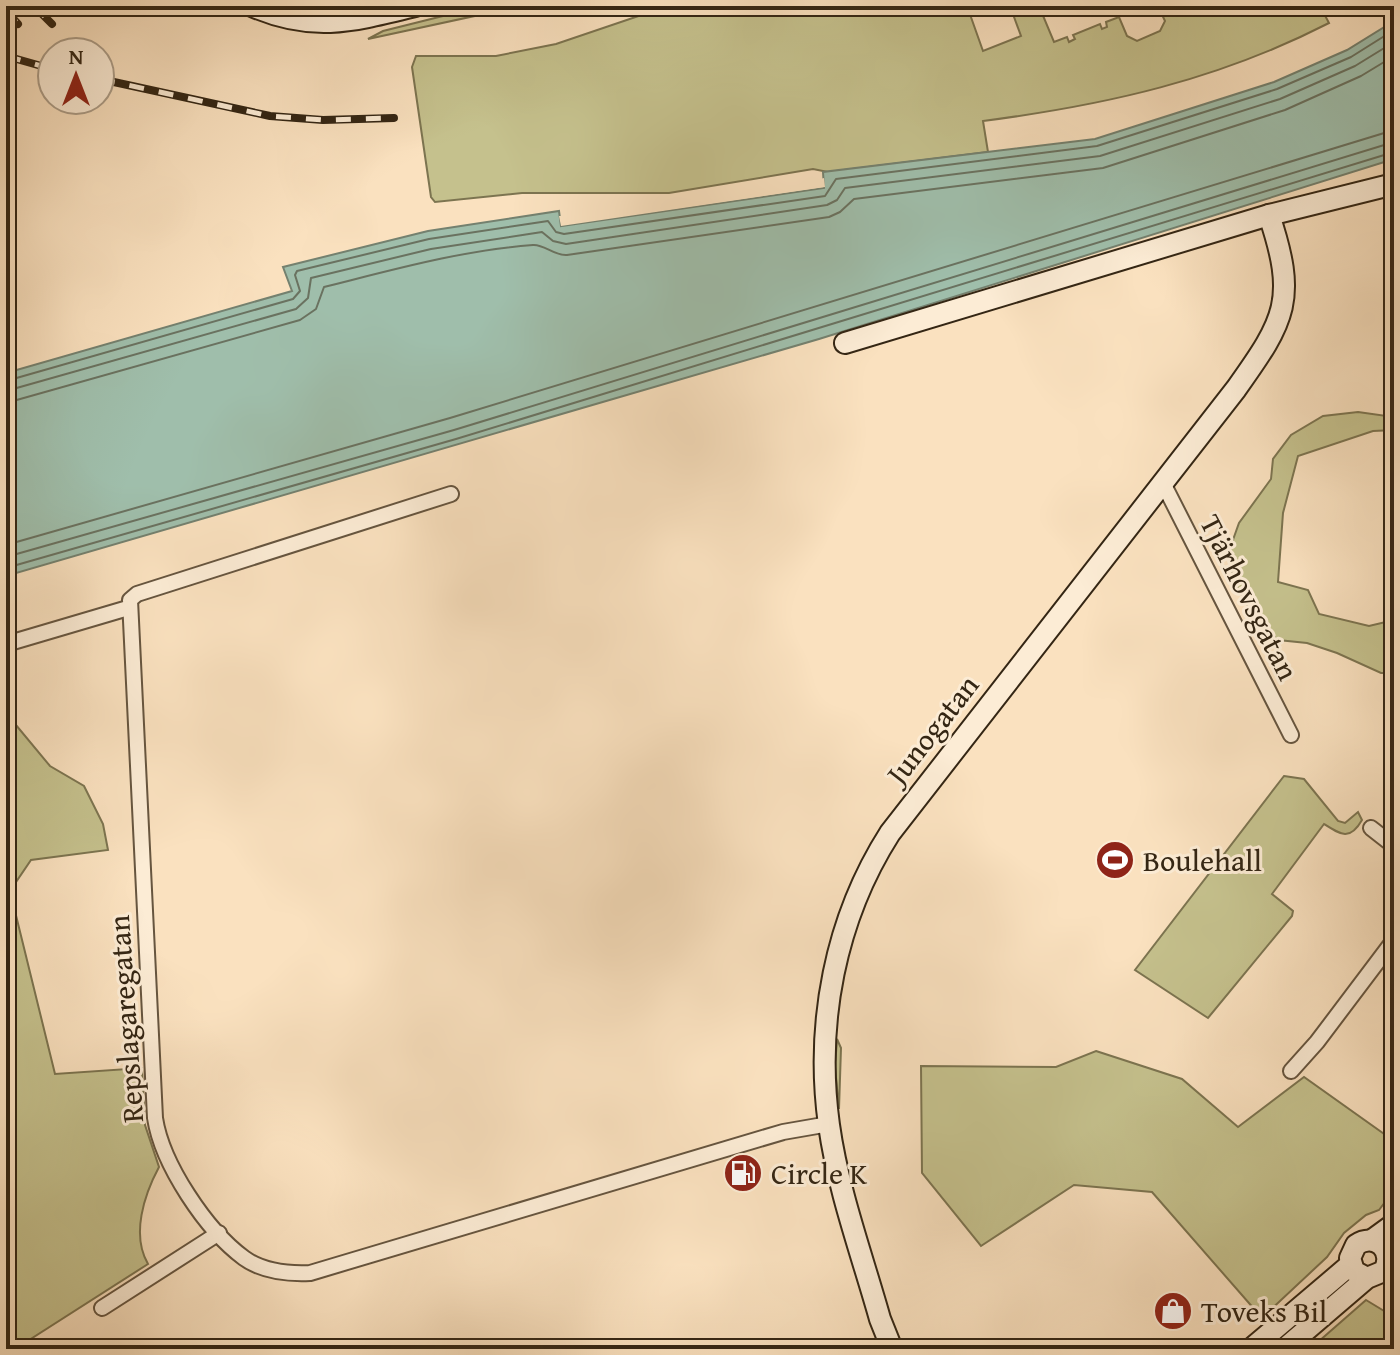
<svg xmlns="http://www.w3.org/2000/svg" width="1400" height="1355" viewBox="0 0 1400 1355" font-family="'Gentium Book Plus',serif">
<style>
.green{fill:#c5c18d;stroke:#7c7450;stroke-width:2}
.water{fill:#9fbeab;stroke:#74816f;stroke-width:2}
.pier{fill:#fae1bf}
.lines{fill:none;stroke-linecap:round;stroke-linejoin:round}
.shore{stroke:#6a7260;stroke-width:2}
.street-casing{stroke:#66553f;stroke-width:18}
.secondary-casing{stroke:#342614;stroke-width:24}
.street{stroke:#fcecd5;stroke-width:14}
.secondary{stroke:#fcecd5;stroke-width:20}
.rail-casing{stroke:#342614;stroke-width:8}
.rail{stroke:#fcecd5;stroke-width:5;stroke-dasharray:15;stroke-linecap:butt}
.labels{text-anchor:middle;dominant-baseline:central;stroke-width:6;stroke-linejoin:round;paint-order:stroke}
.street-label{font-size:30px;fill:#342614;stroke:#fcecd5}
.poi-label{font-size:30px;fill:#342614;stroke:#fcecd5;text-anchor:start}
</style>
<rect width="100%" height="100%" fill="#fae1bf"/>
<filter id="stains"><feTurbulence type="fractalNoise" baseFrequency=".0025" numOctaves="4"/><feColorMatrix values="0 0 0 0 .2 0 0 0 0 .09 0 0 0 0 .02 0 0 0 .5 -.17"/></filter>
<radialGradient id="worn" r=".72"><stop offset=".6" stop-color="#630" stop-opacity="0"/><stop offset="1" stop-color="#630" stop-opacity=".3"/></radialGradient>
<!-- green -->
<g class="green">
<polygon points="483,6 521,6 368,39 383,31"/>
<path d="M 668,6 L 967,6 L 983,51 L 1021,36 L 1010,6 L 1039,6 L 1054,42 L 1067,37 L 1069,42 L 1075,39 L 1073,35 L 1100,24 L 1102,29 L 1107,27 L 1106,22 L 1119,17 L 1127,36 L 1137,41 L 1160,31 L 1165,21 L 1158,6 L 1320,6 L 1329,23 C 1218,80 1106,105 983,121 L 988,152 L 828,172 L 813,169 L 669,193 L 522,193 L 435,202 L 431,197 L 412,67 L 416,56 L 496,56 L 556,44 Z"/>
<polygon points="1358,412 1394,417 1394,430 1373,431 1298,456 1283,513 1278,582 1308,590 1319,614 1369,626 1394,620 1394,673 1381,673 1337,653 1307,643 1278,640 1262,626 1246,603 1233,579 1229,551 1239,523 1271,479 1273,459 1291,435 1323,416"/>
<path d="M 6,713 L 50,766 L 84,786 L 103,824 L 108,850 L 31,860 L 10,891 L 55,1074 L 142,1068 L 145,1125 L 159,1167 C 144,1195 131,1235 148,1264 L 15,1349 L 6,1349 Z"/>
<path d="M 1284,776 L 1304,779 L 1338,821 L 1345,823 L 1358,812 L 1362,820 C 1350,841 1341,835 1324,824 L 1272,894 L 1293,911 L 1292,916 L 1208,1018 L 1135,970 Z"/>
<polygon points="837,1039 841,1048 839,1109 835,1067"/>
<polygon points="1096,1051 1182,1079 1238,1127 1304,1077 1394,1141 1394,1190 1379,1210 1366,1215 1344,1233 1327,1257 1262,1318 1152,1192 1074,1185 981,1246 922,1173 921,1066 1056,1067"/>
<polygon points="1366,1300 1394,1317 1394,1349 1310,1349"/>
</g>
<!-- water -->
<polygon class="water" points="1394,21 1394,159 819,339 6,576 6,373 292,291 283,267 428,231 559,211 561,226 824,188 823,172 1095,139 1274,82 1347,50"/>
<!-- pier -->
<polygon class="pier" points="824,178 825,187 561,226 559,216 563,216 564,222 820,184 820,179"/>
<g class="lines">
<!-- shore -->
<g class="shore">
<polyline points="6,381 293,299 300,291 295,275 297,271 429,239 548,221 556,232 564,234 825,196 836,179 1097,146 1277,89 1351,57 1394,30"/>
<polyline points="6,391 296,309 308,298 311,278 431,249 542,232 553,241 566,244 827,205 837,200 845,188 1100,156 1280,99 1355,66 1394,42"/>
<path d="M 6,403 L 300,320 L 316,309 L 324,287 C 392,270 463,250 533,245 C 544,244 554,256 567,255 L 829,217 L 840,212 L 854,199 L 1103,168 L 1285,110 L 1361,76 L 1394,56"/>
<polyline points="6,545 450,418 1394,130"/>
<polyline points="6,557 454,430 1394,142"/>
<polyline points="6,568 456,439 1394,152"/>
</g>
<defs>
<g id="street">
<polyline points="1163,483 1291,735"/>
<path d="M 451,494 L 137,594 L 130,600 L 155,1118 C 162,1164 206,1230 244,1258 C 262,1271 288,1274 310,1273 L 783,1132 L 829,1124"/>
<polyline points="6,644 128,608"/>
<polyline points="1371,828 1394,846"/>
<polyline points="1291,1071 1317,1042 1394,940"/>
<polyline points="102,1308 219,1233"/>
</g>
<g id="secondary">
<path d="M 252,6 C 313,33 354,21 415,6"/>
<polyline points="845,343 1269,215 1394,184"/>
<polyline points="1372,1240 1394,1224"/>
<path d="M 892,1349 L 880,1319 C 862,1255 838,1190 829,1125 C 815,1024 835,919 890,833 L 1236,389 C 1286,319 1297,299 1269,215"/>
<polyline points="1251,1349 1350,1265"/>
<path d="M 1284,1349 L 1367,1278 L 1384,1271 C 1395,1250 1375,1232 1356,1245 L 1350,1258 L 1354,1271 L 1367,1278"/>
</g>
</defs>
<!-- street casing -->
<use href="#street" class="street-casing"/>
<!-- secondary casing -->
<use href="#secondary" class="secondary-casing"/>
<!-- street -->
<use href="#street" class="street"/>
<!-- secondary -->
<use href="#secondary" class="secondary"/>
<defs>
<g id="rail">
<polyline points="34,6 52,24"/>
<polyline points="6,11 18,24"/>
<polyline points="6,56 52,69"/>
<polyline points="100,79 270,116 323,120 394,118"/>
</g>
</defs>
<!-- rail casing -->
<use href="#rail" class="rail-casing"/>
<!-- rail -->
<use href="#rail" class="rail"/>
</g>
<!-- icons -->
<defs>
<symbol id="stadium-disc" viewBox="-11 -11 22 22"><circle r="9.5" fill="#8f2418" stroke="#fcecd5"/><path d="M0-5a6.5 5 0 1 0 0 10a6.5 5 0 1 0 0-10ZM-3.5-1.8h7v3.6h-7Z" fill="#fff"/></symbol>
<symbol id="fuel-disc" viewBox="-11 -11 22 22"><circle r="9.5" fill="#8f2418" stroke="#fcecd5"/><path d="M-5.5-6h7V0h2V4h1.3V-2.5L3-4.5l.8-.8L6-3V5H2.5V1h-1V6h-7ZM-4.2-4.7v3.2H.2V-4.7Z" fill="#fff"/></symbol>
<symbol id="shop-disc" viewBox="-11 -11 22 22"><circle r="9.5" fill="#8f2418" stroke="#fcecd5"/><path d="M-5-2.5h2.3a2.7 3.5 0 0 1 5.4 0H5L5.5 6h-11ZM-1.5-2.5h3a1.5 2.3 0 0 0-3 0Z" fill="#fff"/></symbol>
</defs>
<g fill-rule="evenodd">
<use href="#stadium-disc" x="1093" y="838" width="44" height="44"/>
<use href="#fuel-disc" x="721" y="1151" width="44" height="44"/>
<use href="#shop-disc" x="1151" y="1289" width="44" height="44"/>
</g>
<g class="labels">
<!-- street labels -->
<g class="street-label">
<text transform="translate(1250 597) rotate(63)">Tjärhovsgatan</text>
<text transform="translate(932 729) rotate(-52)">Junogatan</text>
<text transform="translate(125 1019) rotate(-94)">Repslagaregatan</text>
</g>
<!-- poi labels -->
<g class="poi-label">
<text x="1143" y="860">Boulehall</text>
<text x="771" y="1173">Circle K</text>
<text x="1201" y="1311">Toveks Bil</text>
</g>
</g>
<!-- margin -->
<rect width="1400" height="1355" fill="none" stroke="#fae1bf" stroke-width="32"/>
<rect x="8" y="8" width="1384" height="1339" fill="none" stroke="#342614" stroke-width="4"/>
<rect x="16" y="16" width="1368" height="1323" fill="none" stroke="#342614" stroke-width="2"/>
<!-- north arrow -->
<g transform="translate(76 76)"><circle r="38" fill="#fcecd5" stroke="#ac9d88" stroke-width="2"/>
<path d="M0-6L14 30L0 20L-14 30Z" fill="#8f2418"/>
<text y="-12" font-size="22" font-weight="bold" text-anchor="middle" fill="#342614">N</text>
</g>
<rect width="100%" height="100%" filter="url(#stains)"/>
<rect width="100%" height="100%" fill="url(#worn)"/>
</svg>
